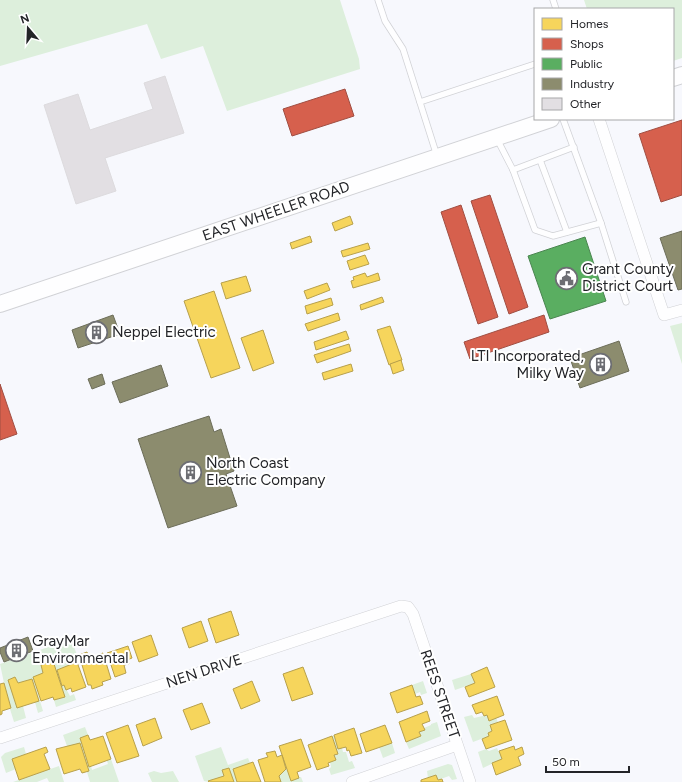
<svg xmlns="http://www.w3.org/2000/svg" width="682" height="782" viewBox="0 0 682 782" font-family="Figtree,sans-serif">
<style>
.green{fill:#ddefdc}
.homes{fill:#f6d55c;stroke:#b7a04c}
.shops{fill:#d6604d;stroke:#a04e42}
.public{fill:#5aae61;stroke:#4a8550}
.industry{fill:#8c8c6e;stroke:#6c6d59}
.building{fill:#e2dfe3;stroke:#dddbde}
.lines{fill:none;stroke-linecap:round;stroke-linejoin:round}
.lane-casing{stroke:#d1d2d6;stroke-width:7}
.street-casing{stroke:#d1d2d6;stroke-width:12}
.secondary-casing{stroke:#d1d2d6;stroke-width:18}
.lane{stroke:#fefeff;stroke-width:5.5}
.street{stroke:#fefeff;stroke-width:11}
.secondary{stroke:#fefeff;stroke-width:16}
.labels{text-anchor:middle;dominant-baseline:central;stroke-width:4;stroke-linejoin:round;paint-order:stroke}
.street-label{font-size:15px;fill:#232428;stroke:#fff}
.poi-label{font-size:15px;fill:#232428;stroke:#fff;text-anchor:start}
</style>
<rect width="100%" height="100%" fill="#f7f8fd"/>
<!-- green -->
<g class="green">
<polygon points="0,0 340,0 359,59 360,69 227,111 203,46 161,59 147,24 0,66"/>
<polygon points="584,0 682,0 682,58 673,61 673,9 587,9"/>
<polygon points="682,323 682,364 670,326"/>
<polygon points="71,639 77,655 77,662 57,670 62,686 64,685 70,696 74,694 76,700 56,707 54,700 64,697 53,661 41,665 43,673 33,677 43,711 38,713 35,702 39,700 32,679 18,683 15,677 8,680 17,708 23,706 26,718 14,722 10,709 11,708 4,683 0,664"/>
<polygon points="471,674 475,683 455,690 452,680"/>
<polygon points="423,681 427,693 421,695 420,692 415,694 412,685"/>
<polygon points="472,715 474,718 487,715 496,718 498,722 490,725 492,731 488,733 489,736 473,742 464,717"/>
<polygon points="437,722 441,736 409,749 406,742 421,736 419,732 424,730 424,728 431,725 431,724"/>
<polygon points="85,727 88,735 80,738 89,766 91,766 92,770 108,764 107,761 111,759 119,782 90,782 87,772 89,771 80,744 70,747 67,746 63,735"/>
<polygon points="334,735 338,749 342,748 343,752 346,752 349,762 352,761 355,768 331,775 329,769 331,767 330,762 336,760 334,755 338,754 332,736"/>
<polygon points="392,743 395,753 383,758 379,747"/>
<polygon points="24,747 26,754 12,759 16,769 6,773 1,757 5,753"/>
<polygon points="221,747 228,765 248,758 250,763 233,769 237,782 234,782 229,768 222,770 224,776 209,781 209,782 204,781 195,756"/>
<polygon points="497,748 502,759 483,768 478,752 486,749 489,751"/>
<polygon points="282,755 291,780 301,777 303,782 281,782 279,776"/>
<polygon points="448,764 452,765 457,779 452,780 449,776 438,780 436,775 428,778 427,771"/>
<polygon points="59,766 64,782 49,782 47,778 37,782 13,782"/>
<polygon points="154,771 161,773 173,771 179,782 152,782 148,773"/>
</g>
<!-- homes -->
<g class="homes">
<polygon points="350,216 353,224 335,231 332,223"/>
<polygon points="310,236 312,242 292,249 290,243"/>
<polygon points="368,243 370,249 343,257 341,251"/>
<polygon points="365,255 369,264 350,270 347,261"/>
<polygon points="365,273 367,277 378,273 380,280 353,288 351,281 354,280 353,277"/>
<polygon points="246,276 251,291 226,299 221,283"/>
<polygon points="327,283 330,290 307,299 304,291"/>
<polygon points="214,291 240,368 211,378 184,301"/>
<polygon points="382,297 384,302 361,310 360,305"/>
<polygon points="331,298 333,305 307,314 305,306"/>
<polygon points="338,313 340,320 308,331 305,324"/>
<polygon points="390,326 402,360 389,365 377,330"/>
<polygon points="263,330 274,363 253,371 241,338"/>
<polygon points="346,331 349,339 316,350 314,342"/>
<polygon points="349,344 351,351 317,363 314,355"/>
<polygon points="401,360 404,370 393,374 390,364"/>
<polygon points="351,364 353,371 324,380 322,373"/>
<polygon points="231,611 239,635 216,643 208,619"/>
<polygon points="201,621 208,641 189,648 182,628"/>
<polygon points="151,635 158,655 139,662 132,642"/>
<polygon points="128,646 132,658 127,660 129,664 124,665 126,673 115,677 107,653"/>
<polygon points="87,652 89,658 103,653 111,679 102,682 103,685 92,689 91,685 88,685 79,655"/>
<polygon points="53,661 65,697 54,700 53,697 41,701 33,677 43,673 41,665"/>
<polygon points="77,662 86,687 72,692 71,688 66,690 64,685 62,686 57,670"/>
<polygon points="303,667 313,694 292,701 283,674"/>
<polygon points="487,667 495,687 469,697 465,687 475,683 471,674"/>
<polygon points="15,677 18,683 32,679 39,701 17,708 8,680"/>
<polygon points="252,681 260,701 241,709 233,689"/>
<polygon points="4,683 11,708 2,711 2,714 0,715 0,684"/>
<polygon points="412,685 416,697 420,696 423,704 397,713 390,693"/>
<polygon points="497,696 504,715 489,721 487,715 484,716 482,712 476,714 472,705"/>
<polygon points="202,703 210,723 191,730 183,710"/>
<polygon points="427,711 430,721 422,724 425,730 419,732 421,736 406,742 399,722"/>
<polygon points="155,718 162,738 143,746 136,725"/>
<polygon points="505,720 512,740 486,749 482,739 489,736 488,733 492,731 490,725"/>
<polygon points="128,725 139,756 117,763 106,733"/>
<polygon points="385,725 392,743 366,752 360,734"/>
<polygon points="354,728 362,753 351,756 349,750 347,751 346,747 338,749 334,735"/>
<polygon points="88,735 90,740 103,736 111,759 89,767 80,738"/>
<polygon points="332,736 338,754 334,755 336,760 328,763 329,766 317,770 308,745"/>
<polygon points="301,739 311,767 297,772 299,778 291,781 279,746"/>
<polygon points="80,743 89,771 82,773 80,769 64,774 56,749"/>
<polygon points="514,746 515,750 522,747 524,754 518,757 521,765 496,775 492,763 502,759 499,751"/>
<polygon points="46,747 48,752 44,754 50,769 19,780 12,759"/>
<polygon points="275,751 277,757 282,755 286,769 279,776 281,782 265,782 258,760 268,757 266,753"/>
<polygon points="253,762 261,782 237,782 233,769"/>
<polygon points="229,768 234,782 209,782 208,781 224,776 222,770"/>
<polygon points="436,775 438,780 442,779 443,782 421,782 421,780"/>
</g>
<!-- shops -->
<g class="shops">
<polygon points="345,89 354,116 292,136 283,109"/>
<polygon points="682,120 682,195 661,202 639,134"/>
<polygon points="490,195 528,307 509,314 471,201"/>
<polygon points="461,205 498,317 478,324 441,212"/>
<polygon points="544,315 549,332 470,359 464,342"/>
<polygon points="0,384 17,434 0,440"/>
</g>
<!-- public -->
<polygon class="public" points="585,237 606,301 550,319 528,256"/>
<!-- industry -->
<g class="industry">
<polygon points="682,231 682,289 678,290 660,238"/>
<polygon points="113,315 120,334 78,348 72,330"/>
<polygon points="619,341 629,371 580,388 570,358"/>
<polygon points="161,365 168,386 120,403 112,382"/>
<polygon points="102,374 105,384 92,389 88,379"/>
<polygon points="209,416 214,432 221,429 234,471 226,474 237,506 168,528 138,439"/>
<polygon points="28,637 33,651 4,662 0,652 0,648"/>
</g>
<!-- building -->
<polygon class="building" points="165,76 184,133 105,158 116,191 76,204 44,105 78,94 90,130 153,109 144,83"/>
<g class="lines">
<defs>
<g id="lane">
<polyline points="378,0 385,21 403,49 437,156"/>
<polyline points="553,0 556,9"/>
<polyline points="420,102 535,64"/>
<polyline points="563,119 601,223"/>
<polyline points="497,139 513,170 535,230 553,236 601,223 626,302"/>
<polyline points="540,160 567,232"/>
<polyline points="513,170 574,147"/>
</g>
<g id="street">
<polyline points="599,119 664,315 682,310"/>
<polyline points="0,738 401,606 408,607 413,614 470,782"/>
<polyline points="352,782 457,745"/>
</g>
<g id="secondary">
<polyline points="673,78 682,75"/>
<polyline points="0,304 551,119"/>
</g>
</defs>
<!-- lane casing -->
<use href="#lane" class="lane-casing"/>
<!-- street casing -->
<use href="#street" class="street-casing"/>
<!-- secondary casing -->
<use href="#secondary" class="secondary-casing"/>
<!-- lane -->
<use href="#lane" class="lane"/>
<!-- street -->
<use href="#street" class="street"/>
<!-- secondary -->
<use href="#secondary" class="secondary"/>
</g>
<!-- icons -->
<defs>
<symbol id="civic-ring" viewBox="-11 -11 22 22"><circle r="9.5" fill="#fff" stroke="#6d6e73" stroke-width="1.5"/><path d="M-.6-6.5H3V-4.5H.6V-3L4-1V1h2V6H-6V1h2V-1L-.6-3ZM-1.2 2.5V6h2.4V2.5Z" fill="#6d6e73"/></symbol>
<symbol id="building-ring" viewBox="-11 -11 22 22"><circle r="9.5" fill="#fff" stroke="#6d6e73" stroke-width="1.5"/><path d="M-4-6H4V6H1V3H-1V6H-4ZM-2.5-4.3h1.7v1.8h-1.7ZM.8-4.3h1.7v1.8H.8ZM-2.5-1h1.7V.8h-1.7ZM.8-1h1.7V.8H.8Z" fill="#6d6e73"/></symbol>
</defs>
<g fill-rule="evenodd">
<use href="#civic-ring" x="554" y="266" width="25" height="25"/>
<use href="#building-ring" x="84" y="320" width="25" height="25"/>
<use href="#building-ring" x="588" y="352" width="25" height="25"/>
<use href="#building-ring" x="178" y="460" width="25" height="25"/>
<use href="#building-ring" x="4" y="638" width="25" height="25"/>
</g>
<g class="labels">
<!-- street labels -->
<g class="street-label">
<text transform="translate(276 211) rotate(-19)">EAST WHEELER ROAD</text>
<text transform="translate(204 671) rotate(-18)">NEN DRIVE</text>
<text transform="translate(440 694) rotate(71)">REES STREET</text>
</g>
<!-- poi labels -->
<g class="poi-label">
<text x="582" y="269">Grant County<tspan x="582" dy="17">District Court</tspan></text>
<text x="112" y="332">Neppel Electric</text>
<text x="584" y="356" text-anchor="end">LTI Incorporated,<tspan x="584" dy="17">Milky Way</tspan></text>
<text x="206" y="463">North Coast<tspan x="206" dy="17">Electric Company</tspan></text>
<text x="32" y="641">GrayMar<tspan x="32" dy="17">Environmental</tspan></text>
</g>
</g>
<!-- legend -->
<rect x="534" y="8" width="140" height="112" fill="#ffffff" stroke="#a7a7a9"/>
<rect x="542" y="18" width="20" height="12" fill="#f6d55c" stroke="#a7a7a9"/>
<text x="570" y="28" font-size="12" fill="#232428">Homes</text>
<rect x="542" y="38" width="20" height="12" fill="#d6604d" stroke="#a7a7a9"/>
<text x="570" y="48" font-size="12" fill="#232428">Shops</text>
<rect x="542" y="58" width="20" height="12" fill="#5aae61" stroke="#a7a7a9"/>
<text x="570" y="68" font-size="12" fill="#232428">Public</text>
<rect x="542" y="78" width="20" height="12" fill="#8c8c6e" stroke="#a7a7a9"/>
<text x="570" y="88" font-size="12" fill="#232428">Industry</text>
<rect x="542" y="98" width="20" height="12" fill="#e2dfe3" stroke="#a7a7a9"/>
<text x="570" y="108" font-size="12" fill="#232428">Other</text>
<!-- north arrow -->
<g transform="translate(28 28) rotate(341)" stroke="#ffffff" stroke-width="3" paint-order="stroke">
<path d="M0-3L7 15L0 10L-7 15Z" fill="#232428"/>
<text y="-6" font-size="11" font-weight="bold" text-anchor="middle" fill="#232428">N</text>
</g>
<!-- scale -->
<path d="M546 766v6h83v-6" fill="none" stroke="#232428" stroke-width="2"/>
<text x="552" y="766" font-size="12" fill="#232428" stroke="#ffffff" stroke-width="3" paint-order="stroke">50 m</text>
</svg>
